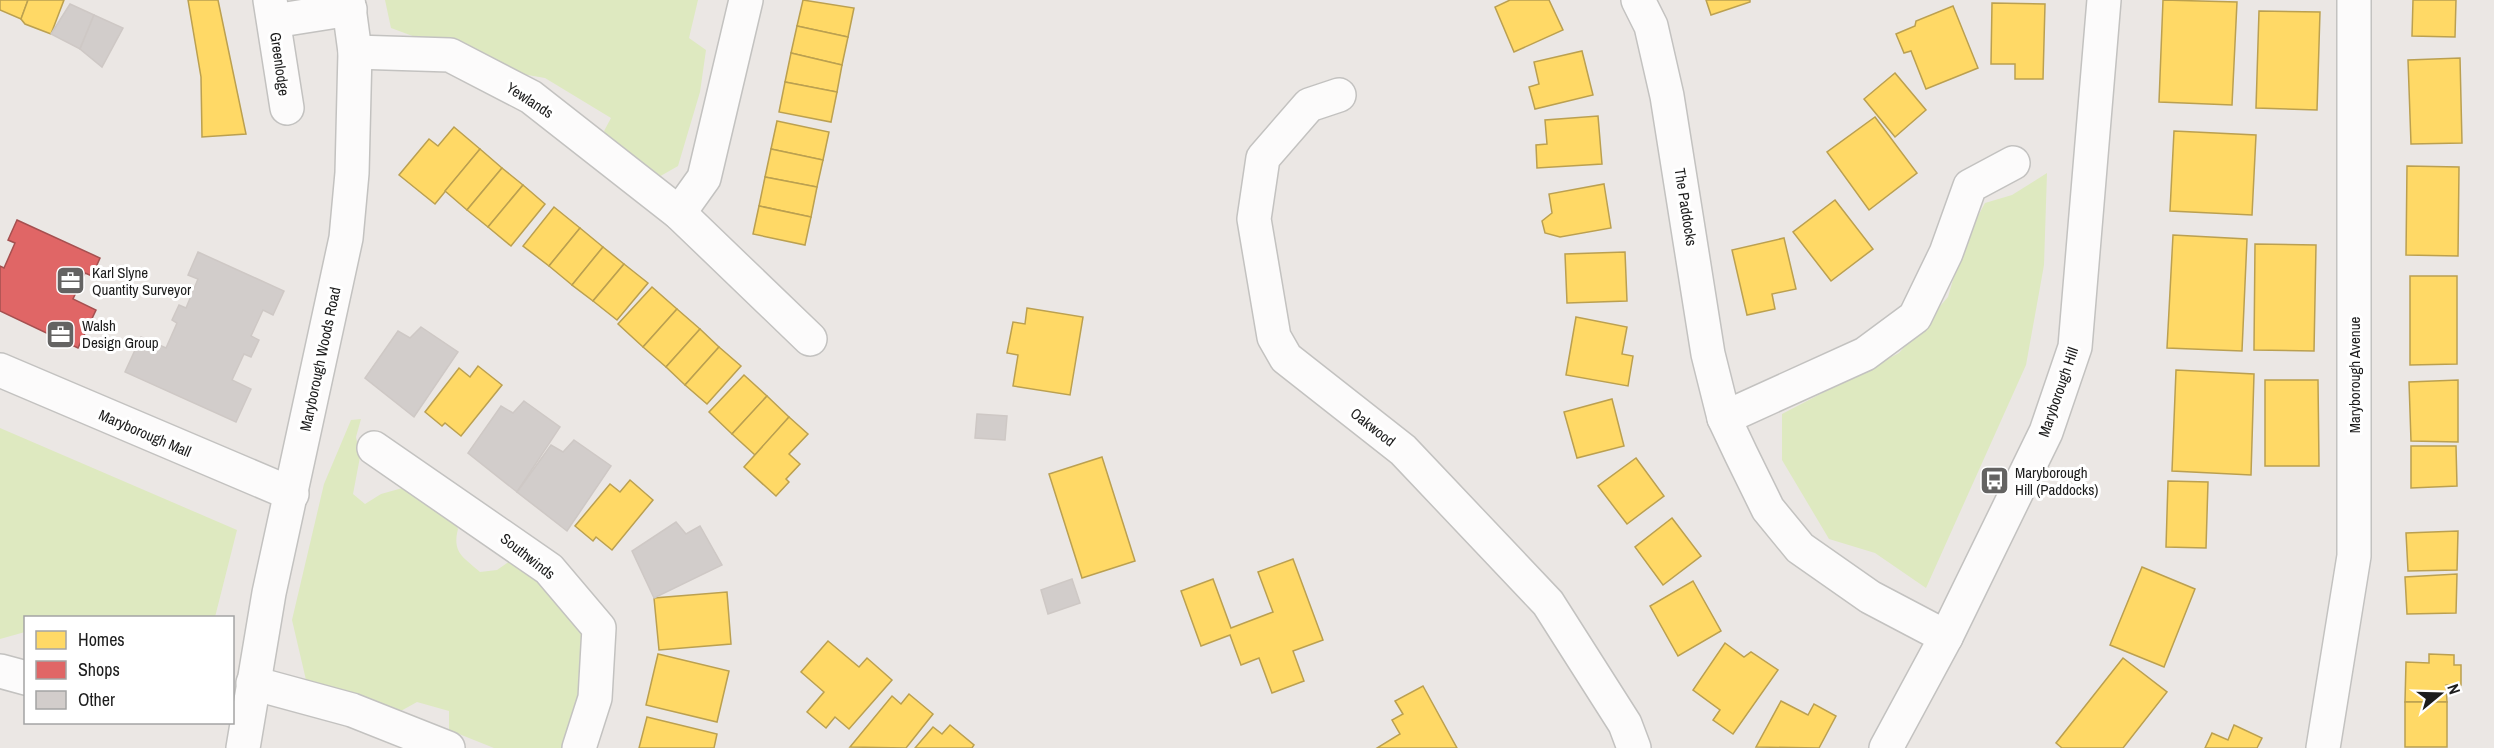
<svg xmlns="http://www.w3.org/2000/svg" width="2494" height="748" viewBox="0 0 2494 748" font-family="'Archivo Narrow',sans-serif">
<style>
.grass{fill:#dee9c0}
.homes{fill:#ffd966;stroke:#bba050;stroke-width:1.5}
.shops{fill:#e06666;stroke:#a55050;stroke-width:1.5}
.building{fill:#d2cdcb;stroke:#cec8c5;stroke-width:1.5}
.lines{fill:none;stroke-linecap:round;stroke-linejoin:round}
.minor-casing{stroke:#c3c2c0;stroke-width:36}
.tertiary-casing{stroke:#c3c2c0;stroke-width:36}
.minor{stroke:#fcfbfb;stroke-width:33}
.tertiary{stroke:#fcfbfb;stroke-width:33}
.labels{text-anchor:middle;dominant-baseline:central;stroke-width:6;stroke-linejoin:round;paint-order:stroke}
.street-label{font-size:15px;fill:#1c1c1c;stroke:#fff}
.poi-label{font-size:15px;fill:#1c1c1c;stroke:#fff;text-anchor:start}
</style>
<rect width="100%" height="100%" fill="#ebe7e4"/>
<!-- grass -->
<g class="grass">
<polygon points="385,0 698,0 689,38 706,50 700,92 678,166 657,178 618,156 604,131 611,118 545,78 510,72 391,28"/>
<polygon points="2047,173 2044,265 2026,365 1926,588 1875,553 1829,539 1782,460 1782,414 1899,353 1948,297 1964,242 1985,203 2012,195"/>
<path d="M 361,419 L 356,437 L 360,457 L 353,494 L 365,504 L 381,494 L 406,487 L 448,511 L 458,529 C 452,553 463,557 480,572 L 497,570 L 510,561 L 538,577 L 587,637 L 577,728 L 567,748 L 494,748 L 449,730 L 449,711 L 417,702 L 399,712 L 362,701 L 306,680 L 292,620 L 324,484 L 351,420 Z"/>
<polygon points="0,428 237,530 215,617 26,618 25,632 0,639"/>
</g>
<!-- homes -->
<g class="homes">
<polygon points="0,0 28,0 21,19 0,10"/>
<polygon points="28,0 64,0 51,34 25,24 21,19"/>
<polygon points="188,0 218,0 246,134 202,137 201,77"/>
<polygon points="803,0 854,8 848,37 797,26"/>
<polygon points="1510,0 1549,0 1563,30 1514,52 1495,7"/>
<polygon points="1706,0 1750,0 1750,2 1711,15"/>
<polygon points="2163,0 2237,2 2232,105 2159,102"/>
<polygon points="2413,0 2456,0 2455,37 2412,36"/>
<polygon points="1992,3 2045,4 2043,79 2015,79 2015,64 1991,64"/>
<polygon points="1953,6 1978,68 1926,89 1911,51 1904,53 1896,34 1915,26 1916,21"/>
<polygon points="2259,11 2320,12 2317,110 2256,108"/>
<polygon points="797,26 848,37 842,65 791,53"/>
<polygon points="1582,51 1593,95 1535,109 1529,87 1539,84 1534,62"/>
<polygon points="791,53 842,65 837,92 785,82"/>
<polygon points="2460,58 2462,143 2411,144 2408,60"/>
<polygon points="1895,73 1926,110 1895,137 1864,99"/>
<polygon points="785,82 837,92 831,122 779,112"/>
<polygon points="1598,116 1602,164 1537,168 1536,145 1547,144 1545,120"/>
<polygon points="1875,117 1917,173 1869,210 1827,152"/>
<polygon points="777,121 829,132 823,160 771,149"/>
<polygon points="454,127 480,149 435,204 399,175 429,139 438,146"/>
<polygon points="2174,131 2256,135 2252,215 2170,211"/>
<polygon points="480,149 502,168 467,210 445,191"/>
<polygon points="771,149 823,160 817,187 765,177"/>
<polygon points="2407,166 2459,167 2458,256 2406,255"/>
<polygon points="502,168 523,185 488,227 467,210"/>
<polygon points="765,177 817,187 811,217 759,206"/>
<polygon points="1604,184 1611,228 1560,237 1545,233 1542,221 1552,213 1549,194"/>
<polygon points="523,185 545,204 511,246 488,227"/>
<polygon points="1835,200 1873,249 1831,281 1793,232"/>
<polygon points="759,206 811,217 805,245 753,234"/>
<polygon points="554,207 580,228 549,266 523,246"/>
<polygon points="580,228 603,247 572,285 549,266"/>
<polygon points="2173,235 2247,239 2242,351 2167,348"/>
<polygon points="1784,238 1796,289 1772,294 1775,309 1747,315 1732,250"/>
<polygon points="2255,244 2316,245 2314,351 2254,350"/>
<polygon points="603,247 624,264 593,301 572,285"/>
<polygon points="1625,252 1627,301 1567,303 1565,254"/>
<polygon points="624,264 648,283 617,320 593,301"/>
<polygon points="2410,276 2457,276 2457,364 2410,365"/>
<polygon points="652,287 677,309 643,347 618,324"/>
<polygon points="1027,308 1083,317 1070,395 1013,386 1018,355 1007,353 1013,322 1025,324"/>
<polygon points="677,309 700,329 666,367 643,347"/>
<polygon points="1576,317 1627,327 1622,354 1633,356 1628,386 1566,375"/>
<polygon points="700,329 719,347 685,385 666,367"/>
<polygon points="719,347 741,366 707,404 685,385"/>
<polygon points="478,366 502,385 461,436 445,423 442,426 425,412 459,368 470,377"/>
<polygon points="2176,370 2254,374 2251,475 2172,471"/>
<polygon points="744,375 767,396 732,434 709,412"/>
<polygon points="2265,380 2318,380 2319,466 2265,466"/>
<polygon points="2458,380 2458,442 2411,441 2409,382"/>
<polygon points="767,396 789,417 755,455 732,434"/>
<polygon points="1612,399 1624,446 1577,458 1564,412"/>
<polygon points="789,417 808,434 789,454 800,464 786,479 789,482 776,496 744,467"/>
<polygon points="2411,446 2456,446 2457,486 2411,488"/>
<polygon points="1102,457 1135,561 1082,578 1049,474"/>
<polygon points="1636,458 1664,496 1627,524 1598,486"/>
<polygon points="630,480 653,500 612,550 596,537 593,541 575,526 610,484 620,492"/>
<polygon points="2168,481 2208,482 2206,548 2166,547"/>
<polygon points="1672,518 1701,556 1663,585 1635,547"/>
<polygon points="2458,531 2457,570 2408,571 2406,533"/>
<polygon points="1293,559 1323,640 1293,651 1304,681 1272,693 1259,658 1241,665 1230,635 1201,646 1181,591 1213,579 1231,628 1273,612 1258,572"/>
<polygon points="2142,567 2195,589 2164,667 2110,645"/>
<polygon points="2457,574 2456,613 2407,614 2405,577"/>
<polygon points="1693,581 1721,631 1678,656 1650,606"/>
<polygon points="727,592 731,644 659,650 654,598"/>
<polygon points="828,641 859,667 867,658 892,680 849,729 835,717 826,728 807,712 824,692 801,672"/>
<polygon points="1725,643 1744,657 1751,652 1778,670 1733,734 1713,720 1720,710 1693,690"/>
<polygon points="658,654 729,671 717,722 646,705"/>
<polygon points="2429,654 2454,655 2454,665 2461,665 2461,685 2446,685 2447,702 2405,702 2406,662 2429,663"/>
<polygon points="2123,658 2167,692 2123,748 2062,748 2056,743"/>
<polygon points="1423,686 1457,748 1377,748 1400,734 1392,720 1403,714 1395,701"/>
<polygon points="909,694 933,714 906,748 850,747 892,696 901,704"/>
<polygon points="1781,701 1808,715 1814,704 1836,716 1819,748 1756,747"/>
<rect x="2405" y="702" width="42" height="45"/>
<polygon points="647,717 717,734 714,748 639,748"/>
<polygon points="950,725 974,745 972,748 915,748 933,727 942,734"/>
<polygon points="2234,725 2262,738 2257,748 2205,748 2212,733 2228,740"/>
</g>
<!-- shops -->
<polygon class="shops" points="17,220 100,258 92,276 85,273 73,299 96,310 78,348 0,311 0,266 4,268 15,243 8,240"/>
<!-- building -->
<g class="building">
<polygon points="70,4 94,15 80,49 51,34"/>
<polygon points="94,15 123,28 102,67 80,49"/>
<polygon points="198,252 284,291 273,315 263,310 251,336 259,340 251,357 244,354 232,380 251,389 236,422 125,372 141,337 166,348 177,323 172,320 179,305 186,308 198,279 188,275"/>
<polygon points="421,327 458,352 414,417 365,378 398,331 410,338"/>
<polygon points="524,401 560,427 517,492 468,453 501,406 513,413"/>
<polygon points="977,414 1007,416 1005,440 975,438"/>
<polygon points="574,440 611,466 567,531 517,492 551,445 563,452"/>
<polygon points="676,522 686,534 700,526 722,565 654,598 632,551"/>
<polygon points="1072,579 1080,603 1048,614 1041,590"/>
</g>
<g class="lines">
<defs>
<g id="minor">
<polyline points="270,0 287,108"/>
<polyline points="1638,0 1651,26 1667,96 1708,354 1724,418 1741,454 1768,509 1800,548 1870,597 1946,637"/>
<polyline points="274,21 350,9"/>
<polyline points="355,52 450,55 531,97 679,213 810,339"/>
<polyline points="1339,95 1309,105 1263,158 1254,219 1274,337 1286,358 1403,450 1548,603 1625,724 1634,748"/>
<polyline points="679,213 704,178 746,0"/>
<polyline points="0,370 292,494"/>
<polyline points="1724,418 1865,354 1915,317 1946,253 1970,186 2013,163"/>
<polyline points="374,448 549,569 599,628 595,698 579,748"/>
<polyline points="0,671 26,678"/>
<polyline points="253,683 352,710 448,748"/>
<polyline points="2323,748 2354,556 2354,0"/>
</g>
<g id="tertiary">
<polyline points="243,748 269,593 346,238 352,173 355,52 348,0"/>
<polyline points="1886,748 1946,637 2046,432 2075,347 2104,0"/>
</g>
</defs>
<!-- minor casing -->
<use href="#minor" class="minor-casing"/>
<!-- tertiary casing -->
<use href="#tertiary" class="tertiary-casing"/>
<!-- minor -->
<use href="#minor" class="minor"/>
<!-- tertiary -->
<use href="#tertiary" class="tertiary"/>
</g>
<!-- icons -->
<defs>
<symbol id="office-square" viewBox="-11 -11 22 22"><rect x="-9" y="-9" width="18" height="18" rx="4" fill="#646362" stroke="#fff"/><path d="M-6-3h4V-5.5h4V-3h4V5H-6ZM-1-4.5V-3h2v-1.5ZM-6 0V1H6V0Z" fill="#fff"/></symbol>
<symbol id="bus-square" viewBox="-11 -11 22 22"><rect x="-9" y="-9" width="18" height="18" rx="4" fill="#646362" stroke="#fff"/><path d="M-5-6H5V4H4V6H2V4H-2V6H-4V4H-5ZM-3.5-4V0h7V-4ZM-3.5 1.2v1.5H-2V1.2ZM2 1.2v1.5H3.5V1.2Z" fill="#fff"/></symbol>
</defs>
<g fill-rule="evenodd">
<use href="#office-square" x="54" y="264" width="33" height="33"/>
<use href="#office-square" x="44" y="318" width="33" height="33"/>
<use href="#bus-square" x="1978" y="464" width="33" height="33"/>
</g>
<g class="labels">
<!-- street labels -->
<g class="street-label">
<text transform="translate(280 64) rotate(82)">Greenlodge</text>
<text transform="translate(530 100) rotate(33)">Yewlands</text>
<text transform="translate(1686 207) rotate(81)">The Paddocks</text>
<text transform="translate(320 359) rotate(-78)">Maryborough Woods Road</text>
<text transform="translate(2354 375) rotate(-90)">Maryborough Avenue</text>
<text transform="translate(2058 392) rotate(-71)">Maryborough Hill</text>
<text transform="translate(1373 427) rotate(38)">Oakwood</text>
<text transform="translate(145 433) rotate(23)">Maryborough Mall</text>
<text transform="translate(528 556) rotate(38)">Southwinds</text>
</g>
<!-- poi labels -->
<g class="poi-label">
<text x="92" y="272">Karl Slyne<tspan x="92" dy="17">Quantity Surveyor</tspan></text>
<text x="82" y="325">Walsh<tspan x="82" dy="17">Design Group</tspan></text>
<text x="2015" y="472">Maryborough<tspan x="2015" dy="17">Hill (Paddocks)</tspan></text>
</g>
</g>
<!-- legend -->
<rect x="24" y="616" width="210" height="108" fill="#ffffff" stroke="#a4a4a4" stroke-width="1.5"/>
<rect x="36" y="631" width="30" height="18" fill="#ffd966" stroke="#a4a4a4" stroke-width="1.5"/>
<text x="78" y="646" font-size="18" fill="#1c1c1c">Homes</text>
<rect x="36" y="661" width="30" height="18" fill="#e06666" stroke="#a4a4a4" stroke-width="1.5"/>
<text x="78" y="676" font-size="18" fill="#1c1c1c">Shops</text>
<rect x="36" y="691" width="30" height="18" fill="#d2cdcb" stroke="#a4a4a4" stroke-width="1.5"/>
<text x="78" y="706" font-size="18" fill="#1c1c1c">Other</text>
<!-- north arrow -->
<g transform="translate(2440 694) rotate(71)" stroke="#ffffff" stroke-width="4.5" paint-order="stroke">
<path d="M0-4.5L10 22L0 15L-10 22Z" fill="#1c1c1c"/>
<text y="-9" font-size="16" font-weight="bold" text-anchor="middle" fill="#1c1c1c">N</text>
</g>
</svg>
